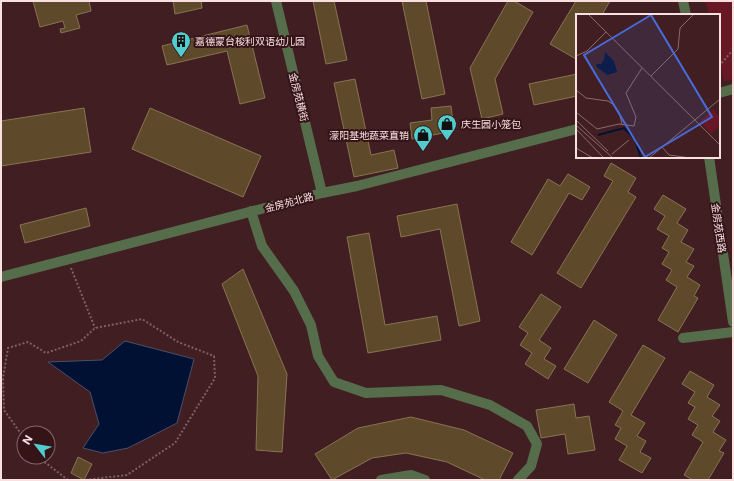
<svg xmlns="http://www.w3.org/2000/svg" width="734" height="481" viewBox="0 0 734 481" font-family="Inter,'Noto Sans SC',sans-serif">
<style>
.green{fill:#681725}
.water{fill:#001134;stroke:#4b4f68}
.building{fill:#5e4a2b;stroke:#897353}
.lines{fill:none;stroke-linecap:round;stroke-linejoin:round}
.path{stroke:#7f6063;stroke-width:2;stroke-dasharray:2 2;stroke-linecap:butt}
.minor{stroke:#566d4c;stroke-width:10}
.labels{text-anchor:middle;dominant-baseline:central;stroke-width:4;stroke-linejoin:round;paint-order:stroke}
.poi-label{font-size:10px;fill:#f9e1e2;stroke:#351418;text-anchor:start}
.street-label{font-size:10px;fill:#f9e1e2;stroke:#351418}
.inset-river{fill:none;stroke:#001134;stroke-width:2}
.inset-road{fill:none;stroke:#8a6c6e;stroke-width:1}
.view{fill:#496bda;fill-opacity:0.15;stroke:#496bda;stroke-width:2}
.inset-edge{fill:none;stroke:#f9e1e2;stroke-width:2}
</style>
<rect width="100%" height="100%" fill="#401e21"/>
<!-- green -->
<polygon class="green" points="705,1 733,1 733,79 724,81 719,58 719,15 709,15"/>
<!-- water -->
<polygon class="water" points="125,341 194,359 177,423 128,448 103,453 83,448 99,424 90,392 48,362 102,360"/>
<!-- building -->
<g class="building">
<polygon points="33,1 89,1 91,11 76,15 80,28 61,33 60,29 65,28 63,21 40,27"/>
<polygon points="173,1 201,1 202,8 175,14"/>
<polygon points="313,1 334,1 347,60 326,64"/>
<polygon points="402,1 426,1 445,94 422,99"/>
<polygon points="508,1 514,1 533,12 495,79 503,114 482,119 470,68"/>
<polygon points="576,1 610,1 602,15 577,15 577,57 576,59 550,44"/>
<polygon points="247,25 265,98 240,104 227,51 167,65 162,46"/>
<polygon points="577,74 577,96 534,105 529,84"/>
<polygon points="355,79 371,155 394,150 398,168 354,177 334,83"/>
<polygon points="451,106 454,131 412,139 410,123 432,120 431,108"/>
<polygon points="84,108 91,152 1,166 1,121"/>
<polygon points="150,108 261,156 243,197 132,149"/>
<polygon points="611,163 636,178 628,192 636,197 581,288 557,273 613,181 604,176"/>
<polygon points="568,174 590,187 582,200 569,193 532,255 511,242 548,179 560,186"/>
<polygon points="663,195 686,209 677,223 688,230 681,242 694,249 686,262 694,266 687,277 700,285 694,296 698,298 678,332 658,320 677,287 666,280 672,270 662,264 669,252 662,248 669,236 657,229 665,216 654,209"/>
<polygon points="457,204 480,321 459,326 440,229 401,237 397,216"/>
<polygon points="86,208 90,226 25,243 20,225"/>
<polygon points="369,233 385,325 437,316 441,340 368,353 347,237"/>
<polygon points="243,269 287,374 282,452 256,450 258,376 222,284"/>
<polygon points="541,294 561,307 539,340 551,348 544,359 556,366 548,379 525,364 532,353 520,345 528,333 519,327"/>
<polygon points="594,320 617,335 588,383 564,369"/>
<polygon points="643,345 665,358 631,415 645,423 637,436 646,441 640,452 651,458 642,473 619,460 627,446 615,439 621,428 615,425 623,411 609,402"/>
<polygon points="690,371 714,385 707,397 720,405 712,416 720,421 713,432 726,440 719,451 724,453 708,480 693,480 684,475 703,442 692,435 698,425 688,419 695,407 688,403 695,392 682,384"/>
<polygon points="574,404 576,418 589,416 595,450 568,454 565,434 541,438 536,410"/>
<polygon points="411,417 464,430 513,453 499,480 485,480 447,462 406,453 372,458 332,480 315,454 358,428"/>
<polygon points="78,457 92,464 84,480 71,473"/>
</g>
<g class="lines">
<!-- path -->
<g class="path">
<polyline points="719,66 733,50"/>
<polyline points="71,268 95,328"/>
<polyline points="24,438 4,410 3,378 8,348 28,342 46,353 81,341 95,328 142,319 178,342 214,356 215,378 175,443 127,475 85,480"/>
<polyline points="38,457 68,480"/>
</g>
<!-- minor -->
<g class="minor">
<polyline points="276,1 322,193"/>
<polyline points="683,1 686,15"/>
<polyline points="719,93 733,89"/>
<polyline points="709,157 733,322"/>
<polyline points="251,211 262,246 294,291 311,325 318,356 334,382 366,393 441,390 490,405 527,426 537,444 531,466 518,480"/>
<polyline points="1,277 322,193 357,186 577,129"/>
<polyline points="683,338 733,332"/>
<polyline points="381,480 411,475 425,480"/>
</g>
</g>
<!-- icons -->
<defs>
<symbol id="building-pin" viewBox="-11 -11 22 30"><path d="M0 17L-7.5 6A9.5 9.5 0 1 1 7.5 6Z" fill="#52cdce" stroke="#351418"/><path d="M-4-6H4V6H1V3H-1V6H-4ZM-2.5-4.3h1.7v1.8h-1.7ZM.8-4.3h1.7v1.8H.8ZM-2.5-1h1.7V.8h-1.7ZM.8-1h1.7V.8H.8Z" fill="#111"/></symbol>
<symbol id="shop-pin" viewBox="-11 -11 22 30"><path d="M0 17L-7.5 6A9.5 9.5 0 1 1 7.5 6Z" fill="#52cdce" stroke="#351418"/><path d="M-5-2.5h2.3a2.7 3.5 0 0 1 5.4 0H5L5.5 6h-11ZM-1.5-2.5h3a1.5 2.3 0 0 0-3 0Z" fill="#111"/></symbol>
</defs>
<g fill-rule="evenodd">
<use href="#building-pin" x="170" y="30" width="22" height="30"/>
<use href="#shop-pin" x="436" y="113" width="22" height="30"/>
<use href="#shop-pin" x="412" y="124" width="22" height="30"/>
</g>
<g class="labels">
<!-- poi labels -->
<g class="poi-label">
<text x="195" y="41">嘉德蒙台梭利双语幼儿园</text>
<text x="461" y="124">庆生园小笼包</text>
<text x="409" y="135" text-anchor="end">濛阳基地蔬菜直销</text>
</g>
<!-- street labels -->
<g class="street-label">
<text transform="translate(299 97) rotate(76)">金房苑横街</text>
<text transform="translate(289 202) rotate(-15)">金房苑北路</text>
<text transform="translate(719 228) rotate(82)">金房苑西路</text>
</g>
</g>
<!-- overview -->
<g transform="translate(576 14)">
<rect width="144" height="144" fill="#401e21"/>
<path d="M 137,95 L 144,103 L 144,111 L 135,120 L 124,108 Z" fill="#681725"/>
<path d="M 29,38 L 38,47 L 41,58 L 31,61 L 21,53 L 20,50 L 25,50 L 28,46 Z" fill="#001134"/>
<path class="inset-river" d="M 22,121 L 48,114 L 59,125 L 65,144"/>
<path class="inset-road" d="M 12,0 L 144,131M 0,42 L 11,37 L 30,18M 75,62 L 102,35 L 104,14 L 118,0M 0,76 L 10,84 L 32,87 L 38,91 L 43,98 L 46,110M 0,98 L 21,115 L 43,110 L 58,112 L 60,103 L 50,79 L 66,54M 0,106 L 32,137M 1,112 L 37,144M 0,115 L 28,144M 86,133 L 93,141 L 115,144M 0,134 L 17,144M 36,140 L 53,126M 73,144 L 144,85"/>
<path class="view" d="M 75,1 L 136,103 L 69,143 L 8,41 Z"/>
<rect width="144" height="144" class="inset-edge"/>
</g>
<!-- border -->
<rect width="734" height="481" fill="none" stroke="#f9e1e2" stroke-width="4"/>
<!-- north arrow -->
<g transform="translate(36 445) rotate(301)"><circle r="19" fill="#351418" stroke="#836669"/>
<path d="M0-3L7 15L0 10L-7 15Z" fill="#52cdce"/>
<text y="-6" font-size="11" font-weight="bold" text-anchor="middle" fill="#f9e1e2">N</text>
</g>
</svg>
